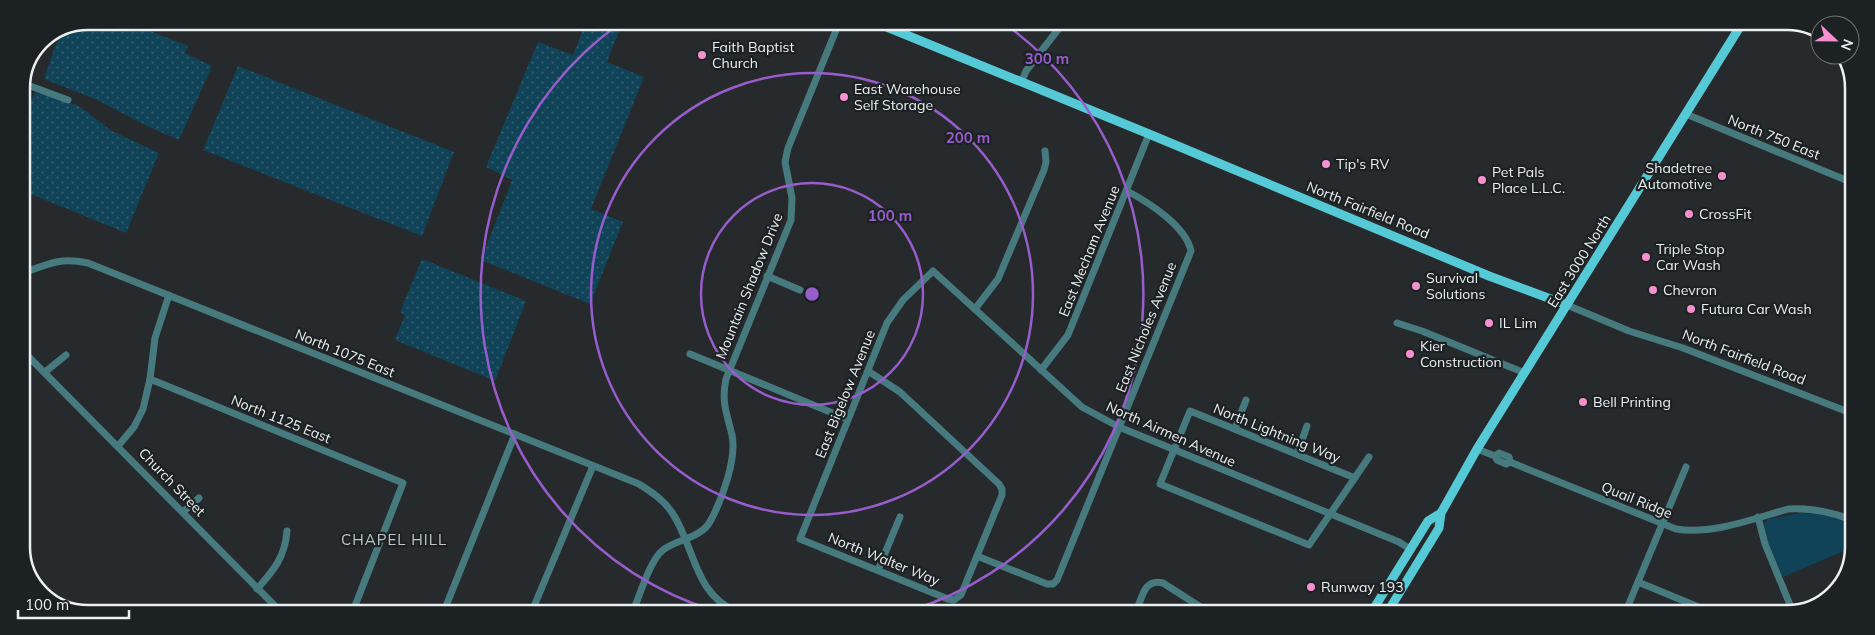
<svg xmlns="http://www.w3.org/2000/svg" width="1875" height="635" viewBox="0 0 1875 635" font-family="Mulish,sans-serif">
<style>
.grass{fill:url(#grass-dots)}
.green{fill:#104357}
.lines{fill:none;stroke-linecap:round;stroke-linejoin:round}
.minor{stroke:#467a7f;stroke-width:7}
.major{stroke:#55cad6;stroke-width:9}
.ring{fill:none;stroke:#985dcc;stroke-width:2.5}
.poi-dot{fill:#f790ce;stroke:#1c2123;stroke-width:2}
.labels{text-anchor:middle;dominant-baseline:central;stroke-width:4.5;stroke-linejoin:round;paint-order:stroke}
.poi-label{font-size:14px;fill:#edf0f1;stroke:#1c2123;text-anchor:start}
.street-label{font-size:14px;fill:#edf0f1;stroke:#1c2123}
.neighbourhood-label{font-size:15px;letter-spacing:1px;fill:#c0c6c8;stroke:#1c2123}
.rim{fill:none;stroke:#edf0f1;stroke-width:2.5}
.centre{fill:#985dcc;stroke:#1c2123;stroke-width:2.5}
.ring-label{font-size:15px;text-anchor:middle;font-weight:bold;fill:#985dcc;stroke:#1c2123;stroke-width:4.5;stroke-linejoin:round;paint-order:stroke}
</style>
<defs>
<pattern id="grass-dots" width="8" height="8" patternUnits="userSpaceOnUse" patternTransform="scale(1.25)"><rect width="8" height="8" fill="#104357"/><path d="M2 2h.1M6 6h.1" fill="none" stroke="#335e70" stroke-width="1.8" stroke-linecap="round"/></pattern>
</defs>
<rect width="100%" height="100%" fill="#262a2c"/>
<!-- grass -->
<g class="grass">
<polygon points="88,21 125,21 188,46 185,53 212,66 179,140 147,126 95,99 44,79 60,32"/>
<polygon points="586,22 617,22 622,24 607,62 644,77 591,209 623,222 590,304 481,260 512,180 486,167 538,42 573,55"/>
<polygon points="238,66 454,152 422,236 203,150"/>
<polygon points="35,92 79,106 112,131 159,153 126,233 21,190 21,123"/>
<polygon points="422,259 526,301 495,381 395,340 405,315 400,312"/>
</g>
<!-- green -->
<polygon class="green" points="1800,513 1827,515 1847,523 1845,535 1846,550 1783,577 1769,545 1764,524 1768,519"/>
<g class="lines">
<!-- minor -->
<g class="minor">
<polyline points="1022,81 1026,71 1063,23"/>
<polyline points="22,83 68,100"/>
<polyline points="1686,114 1853,183"/>
<path d="M 21,274 C 48,264 59,257 88,263 L 639,484 C 653,493 664,500 673,514 C 695,548 694,594 737,612"/>
<polyline points="767,276 800,290"/>
<polyline points="1567,305 1629,331 1683,348 1851,413"/>
<polyline points="975,309 998,279 1044,170 1046,162 1045,151"/>
<polyline points="1397,323 1422,331 1525,373"/>
<polyline points="21,349 280,611"/>
<polyline points="690,354 847,419"/>
<polyline points="1041,370 1068,335 1149,134"/>
<polyline points="868,371 900,392 999,484 1002,489 1002,495 961,595 954,600 948,599 800,539 887,323 903,300 933,271 1082,407 1119,427 1399,542 1410,549"/>
<polyline points="45,372 66,355"/>
<polyline points="150,379 403,483 353,611"/>
<polyline points="1235,429 1246,400"/>
<polyline points="118,446 134,427 143,409 150,379 155,338 169,295"/>
<polyline points="1477,449 1495,456 1497,460 1506,464 1510,462 1509,457 1499,453 1495,456"/>
<polyline points="1297,454 1307,426"/>
<path d="M 1510,462 L 1676,529 C 1711,535 1753,519 1788,509 C 1810,508 1830,511 1851,520"/>
<polyline points="1355,478 1190,411 1160,484 1309,545 1369,457"/>
<polyline points="183,512 199,498"/>
<polyline points="1758,517 1765,544 1793,612"/>
<polyline points="1850,548 1849,536 1851,529"/>
<path d="M 977,556 L 1047,584 L 1053,584 L 1057,580 L 1191,251 C 1186,226 1148,202 1127,191"/>
<polyline points="878,570 900,517"/>
<polyline points="1638,582 1701,608"/>
<path d="M 257,589 C 274,570 285,557 287,531"/>
<polyline points="444,611 515,434"/>
<polyline points="532,611 593,466"/>
<path d="M 633,611 C 640,595 650,560 663,550 C 679,538 701,539 711,520 C 722,499 737,459 732,435 C 727,414 721,402 726,379 L 791,220 L 792,198 L 785,162 L 788,148 L 839,23"/>
<path d="M 1136,612 C 1142,598 1144,578 1163,583 L 1210,613"/>
<polyline points="1625,613 1686,467"/>
</g>
<!-- major -->
<g class="major">
<polyline points="877,23 1149,134 1489,276 1567,305"/>
<polyline points="1371,613 1428,521 1441,513"/>
<polyline points="1387,613 1439,528 1441,513 1477,449 1741,25"/>
</g>
</g>
<!-- distance rings -->
<g class="ring">
<circle cx="812" cy="294" r="111"/>
<circle cx="812" cy="294" r="221"/>
<path d="M715 611A332 332 0 0 1 619 24M1005 24A332 332 0 0 1 909 611"/>
</g>
<!-- markers -->
<g class="poi-dot">
<circle cx="702" cy="55" r="5"/>
<circle cx="844" cy="97" r="5"/>
<circle cx="1326" cy="164" r="5"/>
<circle cx="1722" cy="176" r="5"/>
<circle cx="1482" cy="180" r="5"/>
<circle cx="1689" cy="214" r="5"/>
<circle cx="1646" cy="257" r="5"/>
<circle cx="1416" cy="286" r="5"/>
<circle cx="1653" cy="290" r="5"/>
<circle cx="1691" cy="309" r="5"/>
<circle cx="1489" cy="323" r="5"/>
<circle cx="1410" cy="354" r="5"/>
<circle cx="1583" cy="402" r="5"/>
<circle cx="1311" cy="587" r="5"/>
</g>
<g class="labels">
<!-- poi labels -->
<g class="poi-label">
<text x="712" y="47">Faith Baptist<tspan x="712" dy="16">Church</tspan></text>
<text x="854" y="89">East Warehouse<tspan x="854" dy="16">Self Storage</tspan></text>
<text x="1336" y="164">Tip's RV</text>
<text x="1712" y="168" text-anchor="end">Shadetree<tspan x="1712" dy="16">Automotive</tspan></text>
<text x="1492" y="172">Pet Pals<tspan x="1492" dy="16">Place L.L.C.</tspan></text>
<text x="1699" y="214">CrossFit</text>
<text x="1656" y="249">Triple Stop<tspan x="1656" dy="16">Car Wash</tspan></text>
<text x="1426" y="278">Survival<tspan x="1426" dy="16">Solutions</tspan></text>
<text x="1663" y="290">Chevron</text>
<text x="1701" y="309">Futura Car Wash</text>
<text x="1499" y="323">IL Lim</text>
<text x="1420" y="346">Kier<tspan x="1420" dy="16">Construction</tspan></text>
<text x="1593" y="402">Bell Printing</text>
<text x="1321" y="587">Runway 193</text>
</g>
<!-- street labels -->
<g class="street-label">
<text transform="translate(1774 137) rotate(22)">North 750 East</text>
<text transform="translate(1368 210) rotate(22)">North Fairfield Road</text>
<text transform="translate(1089 251) rotate(-68)">East Mecham Avenue</text>
<text transform="translate(1579 261) rotate(-58)">East 3000 North</text>
<text transform="translate(749 286) rotate(-68)">Mountain Shadow Drive</text>
<text transform="translate(1146 327) rotate(-68)">East Nicholes Avenue</text>
<text transform="translate(345 353) rotate(22)">North 1075 East</text>
<text transform="translate(1744 357) rotate(21)">North Fairfield Road</text>
<text transform="translate(845 394) rotate(-68)">East Bigelow Avenue</text>
<text transform="translate(281 419) rotate(22)">North 1125 East</text>
<text transform="translate(1277 433) rotate(22)">North Lightning Way</text>
<text transform="translate(1171 434) rotate(24)">North Airmen Avenue</text>
<text transform="translate(172 482) rotate(46)">Church Street</text>
<text transform="translate(1637 500) rotate(22)">Quail Ridge</text>
<text transform="translate(884 559) rotate(22)">North Walter Way</text>
</g>
<!-- neighbourhood labels -->
<g class="neighbourhood-label">
<text x="394" y="539">CHAPEL HILL</text>
</g>
</g>
<!-- crop -->
<path d="M0 0H1875V635H0ZM88 30H1787A58 58 0 0 1 1845 88V547A58 58 0 0 1 1787 605H88A58 58 0 0 1 30 547V88A58 58 0 0 1 88 30Z" fill="#1c2123" fill-rule="evenodd"/>
<path class="rim" d="M88 30H1787A58 58 0 0 1 1845 88V547A58 58 0 0 1 1787 605H88A58 58 0 0 1 30 547V88A58 58 0 0 1 88 30Z"/>
<circle cx="812" cy="294" r="8" class="centre"/>
<g class="ring-label">
<text x="1047" y="64">300 m</text>
<text x="968" y="143">200 m</text>
<text x="890" y="221">100 m</text>
</g>
<!-- north arrow -->
<g transform="translate(1835 40) rotate(112)"><circle r="24" fill="#1c2123" stroke="#707475"/>
<path d="M0-4L9 19L0 12L-9 19Z" fill="#f790ce"/>
<text y="-8" font-size="14" font-weight="bold" text-anchor="middle" fill="#edf0f1">N</text>
</g>
<!-- scale -->
<path d="M18 610v8h111v-8" fill="none" stroke="#edf0f1" stroke-width="2.5"/>
<text x="25" y="610" font-size="15" fill="#edf0f1" stroke="#1c2123" stroke-width="4" paint-order="stroke">100 m</text>
</svg>
